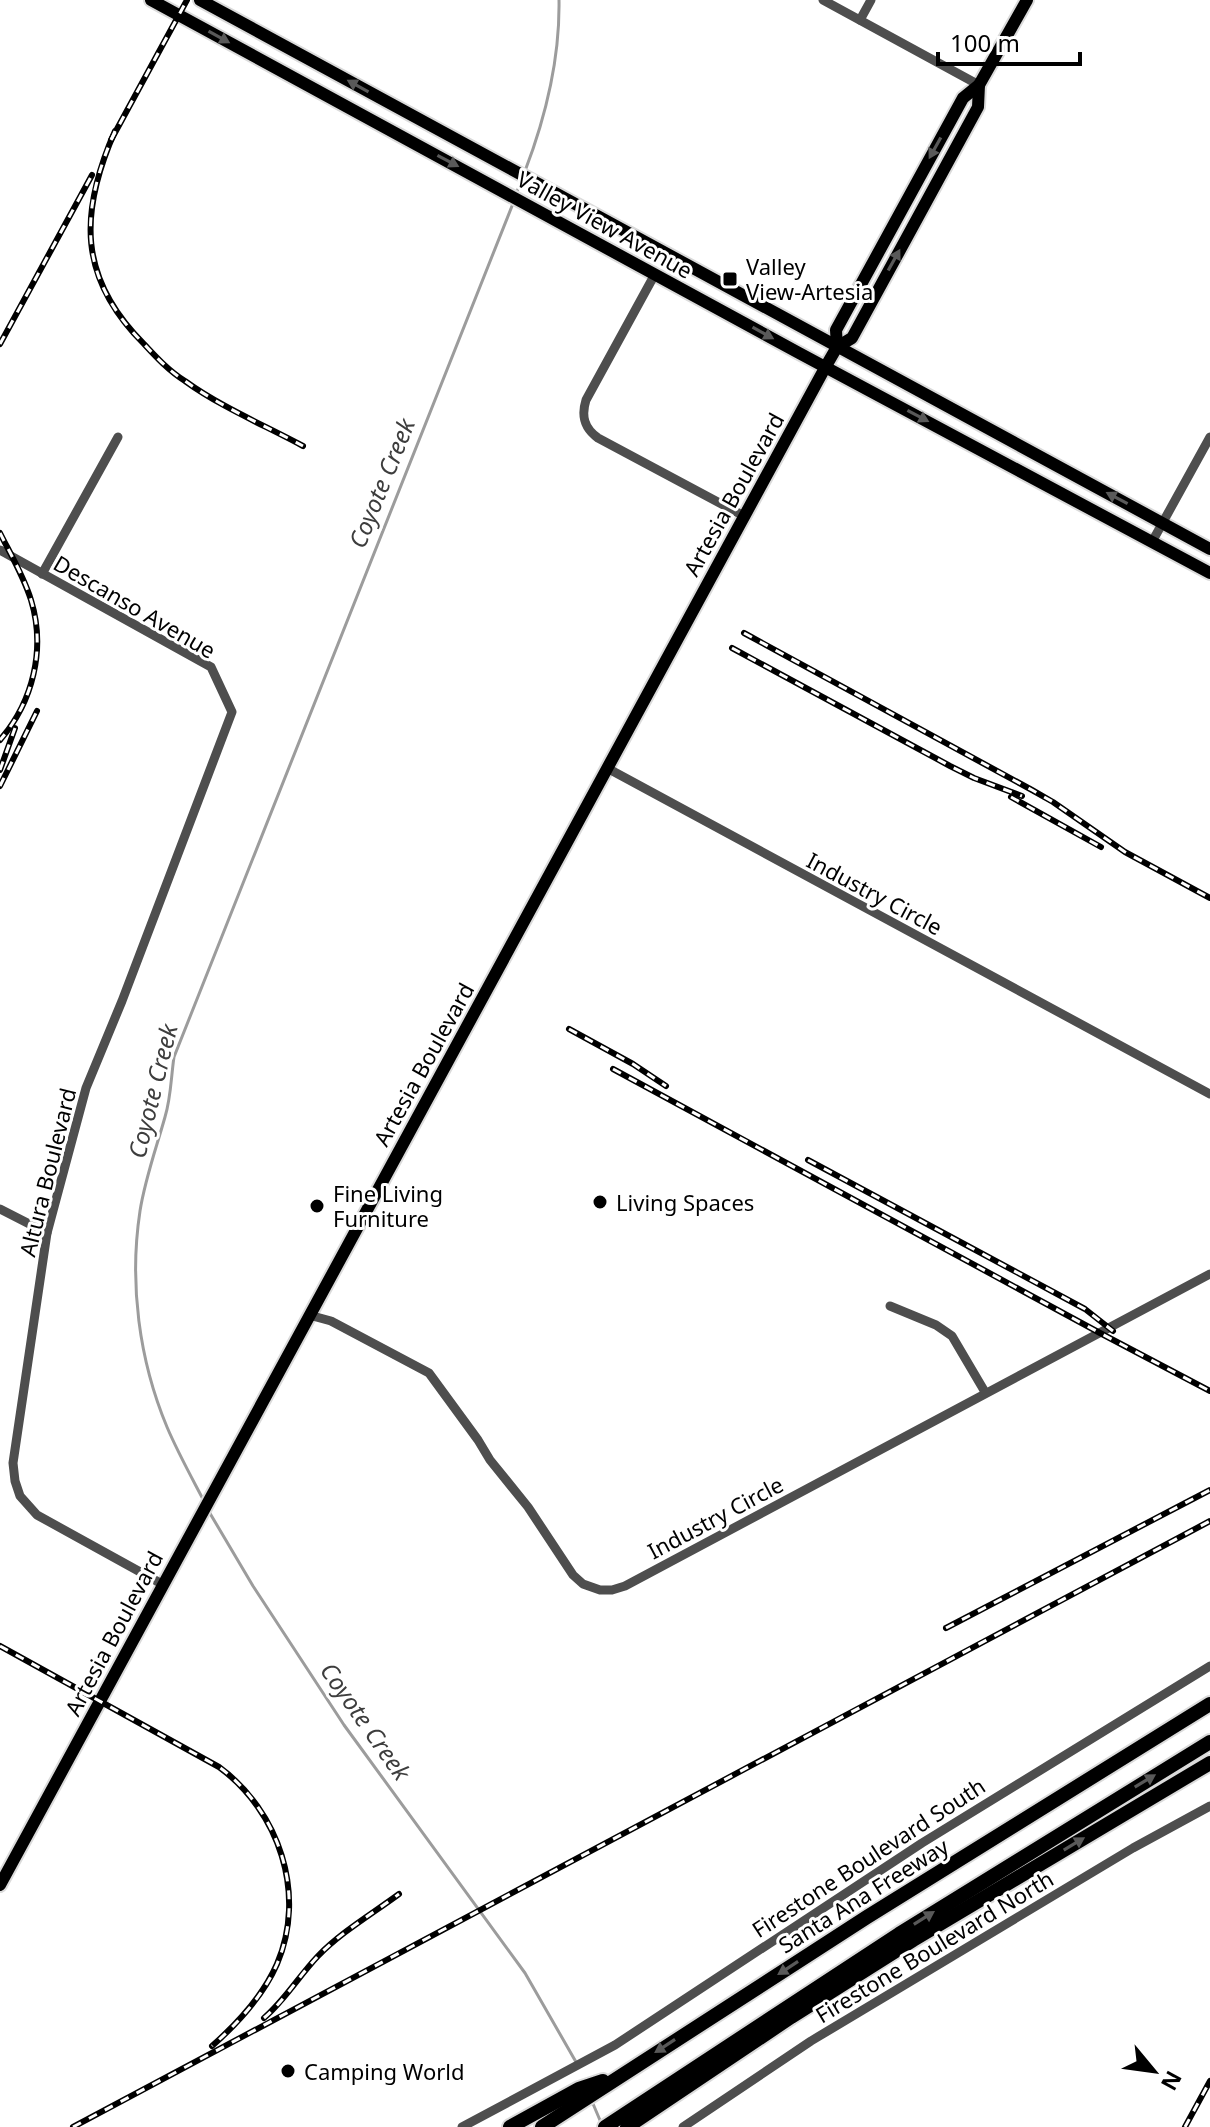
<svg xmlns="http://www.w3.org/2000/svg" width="1210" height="2127" viewBox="0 0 1210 2127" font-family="'Noto Sans',sans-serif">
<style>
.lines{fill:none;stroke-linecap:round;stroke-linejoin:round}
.stream{stroke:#9c9c9c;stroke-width:3}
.major-casing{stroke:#dbdbdb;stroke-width:16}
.highway-casing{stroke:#dbdbdb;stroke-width:18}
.minor{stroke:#4e4e4e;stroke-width:9}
.major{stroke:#000;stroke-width:12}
.highway{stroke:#000;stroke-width:14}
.rail-casing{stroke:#000;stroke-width:6}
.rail{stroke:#fff;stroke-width:3;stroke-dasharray:9;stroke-linecap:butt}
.oneway{fill:#595959}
.poi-dot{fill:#000;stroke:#fff;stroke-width:3}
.labels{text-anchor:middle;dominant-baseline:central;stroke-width:6;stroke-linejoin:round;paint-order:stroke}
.street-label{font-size:22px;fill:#000;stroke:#fff}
.poi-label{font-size:22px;fill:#000;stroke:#fff;text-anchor:start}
.water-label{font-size:24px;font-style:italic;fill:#3d3d3d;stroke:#fff}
</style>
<rect width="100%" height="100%" fill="#fff"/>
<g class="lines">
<!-- stream -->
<g class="stream">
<path d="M 525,171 C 546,116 560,60 559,0"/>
<polyline points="516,194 522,179"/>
<path d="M 205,1503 C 192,1478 178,1453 167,1427 C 139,1360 129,1283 140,1211 C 145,1179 156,1149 165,1117 C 171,1098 171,1077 174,1057 L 514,201"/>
<polyline points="208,1510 253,1586 344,1725 525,1973 576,2062"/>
<polyline points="591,2099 602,2125"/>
</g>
<defs>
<g id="major">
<polyline points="151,0 799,353 1210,573"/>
<polyline points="200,0 1210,549"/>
<polyline points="837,347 836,330 963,98 979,85 1027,0"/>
<polyline points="0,1885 826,366 837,347 852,338 978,107 979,85"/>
</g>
<g id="highway">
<polyline points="510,2127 579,2089 603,2081"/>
<polyline points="542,2127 867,1917 1210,1704"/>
<polyline points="605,2127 899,1934 1210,1742"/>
<polyline points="627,2127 791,2017 913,1940 1210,1763"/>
</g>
</defs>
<!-- major casing -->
<use href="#major" class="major-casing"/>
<!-- highway casing -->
<use href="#highway" class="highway-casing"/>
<!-- minor -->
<g class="minor">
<polyline points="823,0 979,85"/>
<polyline points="860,20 871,0"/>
<path d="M 655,274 L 586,400 C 581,416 584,428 598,438 L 744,516"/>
<polyline points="1152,542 1210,437"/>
<polyline points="0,550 211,667 232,712 122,1001 86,1088 47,1233 13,1463 15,1481 20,1496 37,1515 162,1584"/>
<polyline points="42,574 118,437"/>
<polyline points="607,768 1210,1094"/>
<polyline points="0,1209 47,1233"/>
<polyline points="890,1306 936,1325 952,1336 985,1392"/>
<polyline points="309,1315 331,1321 429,1373 478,1440 490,1460 528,1507 573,1575 583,1584 600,1590 612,1590 625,1586 1210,1274"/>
<polyline points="462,2127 615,2045 922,1843 1210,1666"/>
<polyline points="683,2127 811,2041 1133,1848 1210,1806"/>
</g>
<!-- major -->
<use href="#major" class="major"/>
<!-- highway -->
<use href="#highway" class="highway"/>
<defs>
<g id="rail">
<path d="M 115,131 C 79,213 78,278 144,344 C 156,357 169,371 185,381 C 221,407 264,425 303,446"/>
<polyline points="111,140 187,0"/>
<polyline points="0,344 92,175"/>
<path d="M 0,533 C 11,555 24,577 31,600 C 46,649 33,702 0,740"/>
<polyline points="744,633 1032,790 1053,802 1125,852 1210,898"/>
<polyline points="732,648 950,766 974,778 1022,796"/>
<polyline points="0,770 15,728"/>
<polyline points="0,786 37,711"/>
<polyline points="1011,797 1101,847"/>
<polyline points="569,1029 633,1064 666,1086"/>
<polyline points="613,1069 1100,1333 1210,1391"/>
<polyline points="808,1160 1085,1309 1113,1331"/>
<polyline points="946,1628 1210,1490"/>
<path d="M 0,1646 L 219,1767 C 279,1811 307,1894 277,1964 C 263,1996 238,2023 212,2046"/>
<path d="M 264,2018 C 285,2000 299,1976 318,1956 C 341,1932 372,1914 399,1894"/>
<polyline points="73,2127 1210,1521"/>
<polyline points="1185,2127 1210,2081"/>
</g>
</defs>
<!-- rail casing -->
<use href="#rail" class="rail-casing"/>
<!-- rail -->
<use href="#rail" class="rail"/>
</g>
<!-- one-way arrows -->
<defs><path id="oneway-solid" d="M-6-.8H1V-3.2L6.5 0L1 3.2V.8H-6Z" transform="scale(2)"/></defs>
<g class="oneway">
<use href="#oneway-solid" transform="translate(219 37) rotate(29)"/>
<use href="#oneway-solid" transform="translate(358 86) rotate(-151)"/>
<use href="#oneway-solid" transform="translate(935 148) rotate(119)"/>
<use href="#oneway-solid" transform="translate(448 161) rotate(28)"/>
<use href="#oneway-solid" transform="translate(894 260) rotate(-61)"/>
<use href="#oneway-solid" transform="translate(763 333) rotate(29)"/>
<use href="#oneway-solid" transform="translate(918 416) rotate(28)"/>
<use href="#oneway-solid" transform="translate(1117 498) rotate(-152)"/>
<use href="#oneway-solid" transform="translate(1145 1781) rotate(-31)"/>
<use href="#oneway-solid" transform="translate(1074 1844) rotate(-31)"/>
<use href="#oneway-solid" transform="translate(924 1918) rotate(-32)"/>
<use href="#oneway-solid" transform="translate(788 1968) rotate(147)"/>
<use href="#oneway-solid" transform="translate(665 2046) rotate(147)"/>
</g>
<!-- markers -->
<g class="poi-dot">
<rect x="722" y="271" width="16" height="16" rx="4"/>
<circle cx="600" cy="1202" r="8"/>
<circle cx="317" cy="1206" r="8"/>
<circle cx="288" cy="2071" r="8"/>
</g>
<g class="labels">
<!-- street labels -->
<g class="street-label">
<text transform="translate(605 224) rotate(29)">Valley View Avenue</text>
<text transform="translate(733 494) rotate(-61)">Artesia Boulevard</text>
<text transform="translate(135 606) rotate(30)">Descanso Avenue</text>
<text transform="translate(875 893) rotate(28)">Industry Circle</text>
<text transform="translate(423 1064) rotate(-61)">Artesia Boulevard</text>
<text transform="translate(47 1172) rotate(-76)">Altura Boulevard</text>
<text transform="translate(715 1517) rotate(-28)">Industry Circle</text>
<text transform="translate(113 1633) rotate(-62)">Artesia Boulevard</text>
<text transform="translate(868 1857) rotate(-33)">Firestone Boulevard South</text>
<text transform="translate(863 1895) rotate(-32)">Santa Ana Freeway</text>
<text transform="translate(934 1946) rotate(-31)">Firestone Boulevard North</text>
</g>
<!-- poi labels -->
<g class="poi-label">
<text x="746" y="266">Valley<tspan x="746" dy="25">View-Artesia</tspan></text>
<text x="333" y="1193">Fine Living<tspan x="333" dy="25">Furniture</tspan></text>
<text x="616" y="1202">Living Spaces</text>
<text x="304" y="2071">Camping World</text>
</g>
<!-- water labels -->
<g class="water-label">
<text transform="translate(381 483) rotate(-68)">Coyote Creek</text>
<text transform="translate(152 1091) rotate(-76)">Coyote Creek</text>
<text transform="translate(366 1721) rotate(55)">Coyote Creek</text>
</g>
</g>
<!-- north arrow -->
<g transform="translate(1154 2071) rotate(119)" stroke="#ffffff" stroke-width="6" paint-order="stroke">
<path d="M0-6L14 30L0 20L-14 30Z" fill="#000000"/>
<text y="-12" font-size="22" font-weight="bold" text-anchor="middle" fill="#000000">N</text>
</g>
<!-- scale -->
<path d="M938 52v12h142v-12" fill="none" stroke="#000000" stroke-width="4"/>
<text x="950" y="52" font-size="24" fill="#000000" stroke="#ffffff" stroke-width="6" paint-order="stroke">100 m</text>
</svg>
